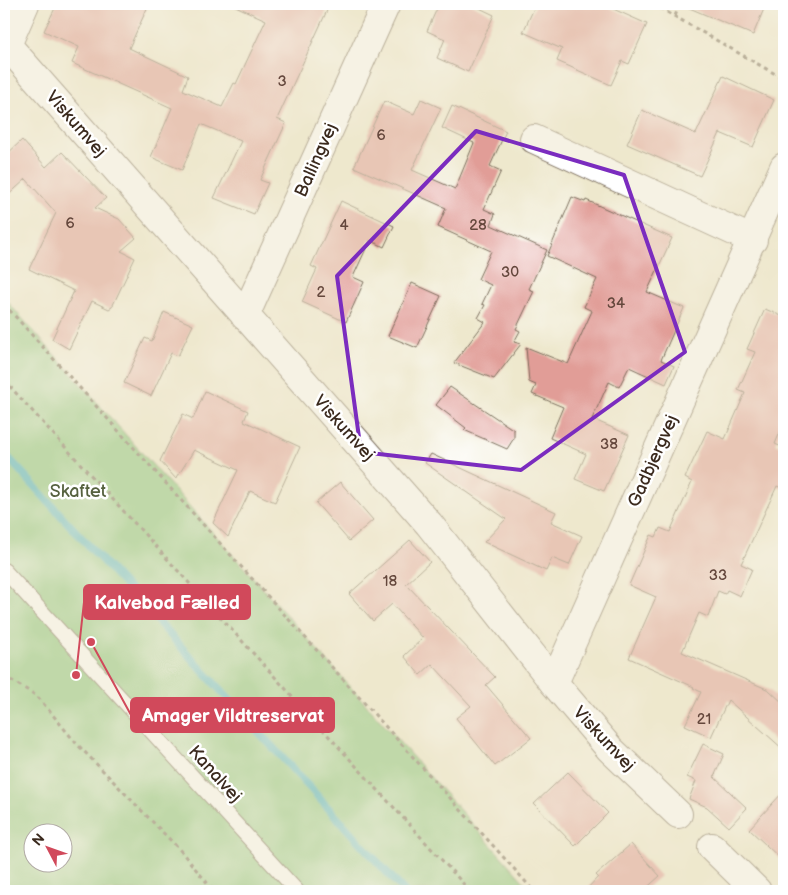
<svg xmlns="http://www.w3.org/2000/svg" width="788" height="895" viewBox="0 0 788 895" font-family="'Balsamiq Sans',sans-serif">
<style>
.green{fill:#88c67c;stroke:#62784d;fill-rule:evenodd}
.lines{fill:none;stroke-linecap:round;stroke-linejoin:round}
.stream{stroke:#41afbe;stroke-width:8}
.building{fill:#e19d97}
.lane-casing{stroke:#7a6c5b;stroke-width:16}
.street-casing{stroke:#7a6c5b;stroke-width:30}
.path{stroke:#7a6c5b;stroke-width:3;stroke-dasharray:4 4;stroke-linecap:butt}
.lane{stroke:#fff;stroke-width:14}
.street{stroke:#fff;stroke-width:28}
.marked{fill:none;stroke:#7b2cbf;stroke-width:4;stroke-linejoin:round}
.labels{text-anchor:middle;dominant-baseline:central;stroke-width:5;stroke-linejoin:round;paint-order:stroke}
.number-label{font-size:15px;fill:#64473c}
.street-label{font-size:18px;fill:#3b2a1e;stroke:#fff}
.park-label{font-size:18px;fill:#56613f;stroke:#fff}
.leader{fill:none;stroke:#d1495b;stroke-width:2}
.callout-dot{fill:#d1495b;stroke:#fff;stroke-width:2}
.callout{fill:#d1495b;stroke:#d1495b;stroke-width:2}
.callout-label{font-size:19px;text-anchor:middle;font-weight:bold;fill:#fff}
</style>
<rect width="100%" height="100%" fill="#fff"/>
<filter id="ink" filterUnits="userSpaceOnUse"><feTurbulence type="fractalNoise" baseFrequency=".02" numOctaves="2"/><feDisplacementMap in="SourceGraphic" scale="10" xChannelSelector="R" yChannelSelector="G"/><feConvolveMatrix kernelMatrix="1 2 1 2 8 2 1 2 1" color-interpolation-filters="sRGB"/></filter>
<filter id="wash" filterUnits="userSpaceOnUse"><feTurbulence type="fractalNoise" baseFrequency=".0096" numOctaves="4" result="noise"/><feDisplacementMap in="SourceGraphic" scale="20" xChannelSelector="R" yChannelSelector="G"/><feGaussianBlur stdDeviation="1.12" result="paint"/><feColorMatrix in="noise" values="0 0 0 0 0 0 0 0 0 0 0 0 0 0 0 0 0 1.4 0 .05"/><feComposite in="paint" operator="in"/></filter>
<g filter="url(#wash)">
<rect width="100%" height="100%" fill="#eee8cd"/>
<!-- green -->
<path class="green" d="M 4,298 L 532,891 L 4,891 ZM 32,832 L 62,832 L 62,862 L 32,862 Z"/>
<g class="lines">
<!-- stream -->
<polyline class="stream" points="4,453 404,891"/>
</g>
<g id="blocks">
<!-- building -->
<g class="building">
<polygon points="57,4 149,4 129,48 188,76 183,90 222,107 234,83 236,84 266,20 231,4 330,4 277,119 286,123 260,180 268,183 254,214 214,198 241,141 201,124 182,170 151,157 172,108 72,63 79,47 44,31"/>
<polygon points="439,4 471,4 494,15 468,72 437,58 445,39 427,31"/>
<polygon points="536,4 602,4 647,24 629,64 622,61 611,85 557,61 562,49 523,32"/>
<polygon points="680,4 766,4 753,35"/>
<polygon points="723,76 774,100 753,147 720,133 700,176 627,144 642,110 696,134"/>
<polygon points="421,99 441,108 412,170 455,189 474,143 442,128 452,106 506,131 490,166 501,171 484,209 495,214 491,225 547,250 529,289 534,291 516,329 520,331 514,342 521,344 494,379 454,363 485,322 478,318 485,305 482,304 491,285 478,279 491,251 438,227 446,208 354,167 384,101 414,114"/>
<polygon points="22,140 46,167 62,152 106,198 95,208 119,219 136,238 121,251 135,258 112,307 109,309 92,301 69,349 52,339 74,291 29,269 56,213 26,179 4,199 4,157"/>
<polygon points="572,197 585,202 586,200 672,238 647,292 684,308 661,360 674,366 666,384 629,367 619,387 609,382 592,419 629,435 604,491 575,479 586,454 550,438 563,407 532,394 536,385 529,382 526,347 568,364 592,311 584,307 597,279 547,256"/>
<polygon points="341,201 394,226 384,247 370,240 353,277 364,282 346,322 302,302 317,269 311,266"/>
<polygon points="412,283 441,296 417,348 388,336"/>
<polygon points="765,309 784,317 784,423 775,444 784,448 784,489 777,486 741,564 752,569 740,596 727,590 725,594 718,591 708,617 699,613 682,652 769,690 784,704 784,750 728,700 711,737 685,725 701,692 693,688 694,687 629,658 656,597 629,585 651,535 656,537 660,528 670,532 692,482 685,478 707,431 725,439 745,393 738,390 755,352 747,349"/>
<polygon points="164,312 193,325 178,356 171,353 151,396 124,383 145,338 152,341"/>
<polygon points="450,387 514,430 514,438 507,449 464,430 466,428 436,405"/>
<polygon points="205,391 248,411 244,421 300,447 275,502 250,491 228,537 213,523 238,470 194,450 176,479 160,461 183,414 193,419"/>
<polygon points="431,454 556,512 551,522 582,536 569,565 552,558 546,571 484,542 506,519 425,463"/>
<polygon points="340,482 373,520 349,541 316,503"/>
<polygon points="410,540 430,562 406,584 495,677 486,685 531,738 495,766 456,718 471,706 432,664 420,675 404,656 423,638 392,604 373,621 349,594"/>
<polygon points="703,744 724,754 714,777 747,808 729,827 707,807 689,799 696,781 687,777"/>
<polygon points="568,772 608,813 575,846 534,804"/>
<polygon points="784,791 784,862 749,829"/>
<polygon points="631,844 660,876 643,891 585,891 598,877 596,875"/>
</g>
</g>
</g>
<g filter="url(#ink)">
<use href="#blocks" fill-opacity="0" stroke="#7a6c5b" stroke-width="1"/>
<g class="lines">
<defs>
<polyline id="lane" points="4,570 297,891"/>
<g id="street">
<polyline points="25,4 7,45 429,524 554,683 610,749 678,814"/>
<polyline points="534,139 753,240"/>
<polyline points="245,316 386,4"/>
<polyline points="554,683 784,167"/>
<polyline points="712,847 757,891"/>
</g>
</defs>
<!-- lane casing -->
<use href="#lane" class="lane-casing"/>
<!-- street casing -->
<use href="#street" class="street-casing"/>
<!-- path -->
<g class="path">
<polyline points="653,4 784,79"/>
<polyline points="675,16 680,4"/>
<polyline points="4,304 534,891"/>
<polyline points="4,380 470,891"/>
<polyline points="4,676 37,696 76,743 179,849 214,891"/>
</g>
<!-- lane -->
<use href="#lane" class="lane"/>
<!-- street -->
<use href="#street" class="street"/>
</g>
</g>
<!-- marked area -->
<path d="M0 0H788V895H0ZM 476,131 L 624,175 L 685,352 L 521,470 L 361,452 L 337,276 Z" fill="#eee8cd" fill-opacity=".55" fill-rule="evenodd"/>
<path class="marked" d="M 476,131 L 624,175 L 685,352 L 521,470 L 361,452 L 337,276 Z"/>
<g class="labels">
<!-- number labels -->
<g class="number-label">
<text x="282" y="81">3</text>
<text x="381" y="135">6</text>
<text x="70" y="223">6</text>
<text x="344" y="225">4</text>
<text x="478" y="225">28</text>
<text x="510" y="272">30</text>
<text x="321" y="292">2</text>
<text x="616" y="303">34</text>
<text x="609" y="444">38</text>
<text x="718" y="575">33</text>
<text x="390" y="581">18</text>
<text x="704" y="719">21</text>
</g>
<!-- street labels -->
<g class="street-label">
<text transform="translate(76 124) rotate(49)">Viskumvej</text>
<text transform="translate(316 160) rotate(-66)">Ballingvej</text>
<text transform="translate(344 428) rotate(48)">Viskumvej</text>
<text transform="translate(653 461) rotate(-66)">Gadbjergvej</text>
<text transform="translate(604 739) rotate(47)">Viskumvej</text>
<text transform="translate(215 774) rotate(48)">Kanalvej</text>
</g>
<!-- park labels -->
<g class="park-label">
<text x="78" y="491">Skaftet</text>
</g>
</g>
<!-- callouts -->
<path class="leader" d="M76 675L84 602M91 642L131 715"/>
<g class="callout-dot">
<circle cx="76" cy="675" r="5"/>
<circle cx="91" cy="642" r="5"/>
</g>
<g class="callout">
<rect x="84" y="585" width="166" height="34" rx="5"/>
<rect x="131" y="698" width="203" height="34" rx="5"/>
</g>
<g class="callout-label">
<text x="167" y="609">Kalvebod Fælled</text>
<text x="233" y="722">Amager Vildtreservat</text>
</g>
<!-- margin -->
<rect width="788" height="895" fill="none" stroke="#fff" stroke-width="20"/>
<!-- north arrow -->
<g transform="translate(48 848) rotate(311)"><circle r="24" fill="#ffffff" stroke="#b1aaa5"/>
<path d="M0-4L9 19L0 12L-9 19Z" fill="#d1495b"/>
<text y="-8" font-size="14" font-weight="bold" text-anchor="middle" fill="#3b2a1e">N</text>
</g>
</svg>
